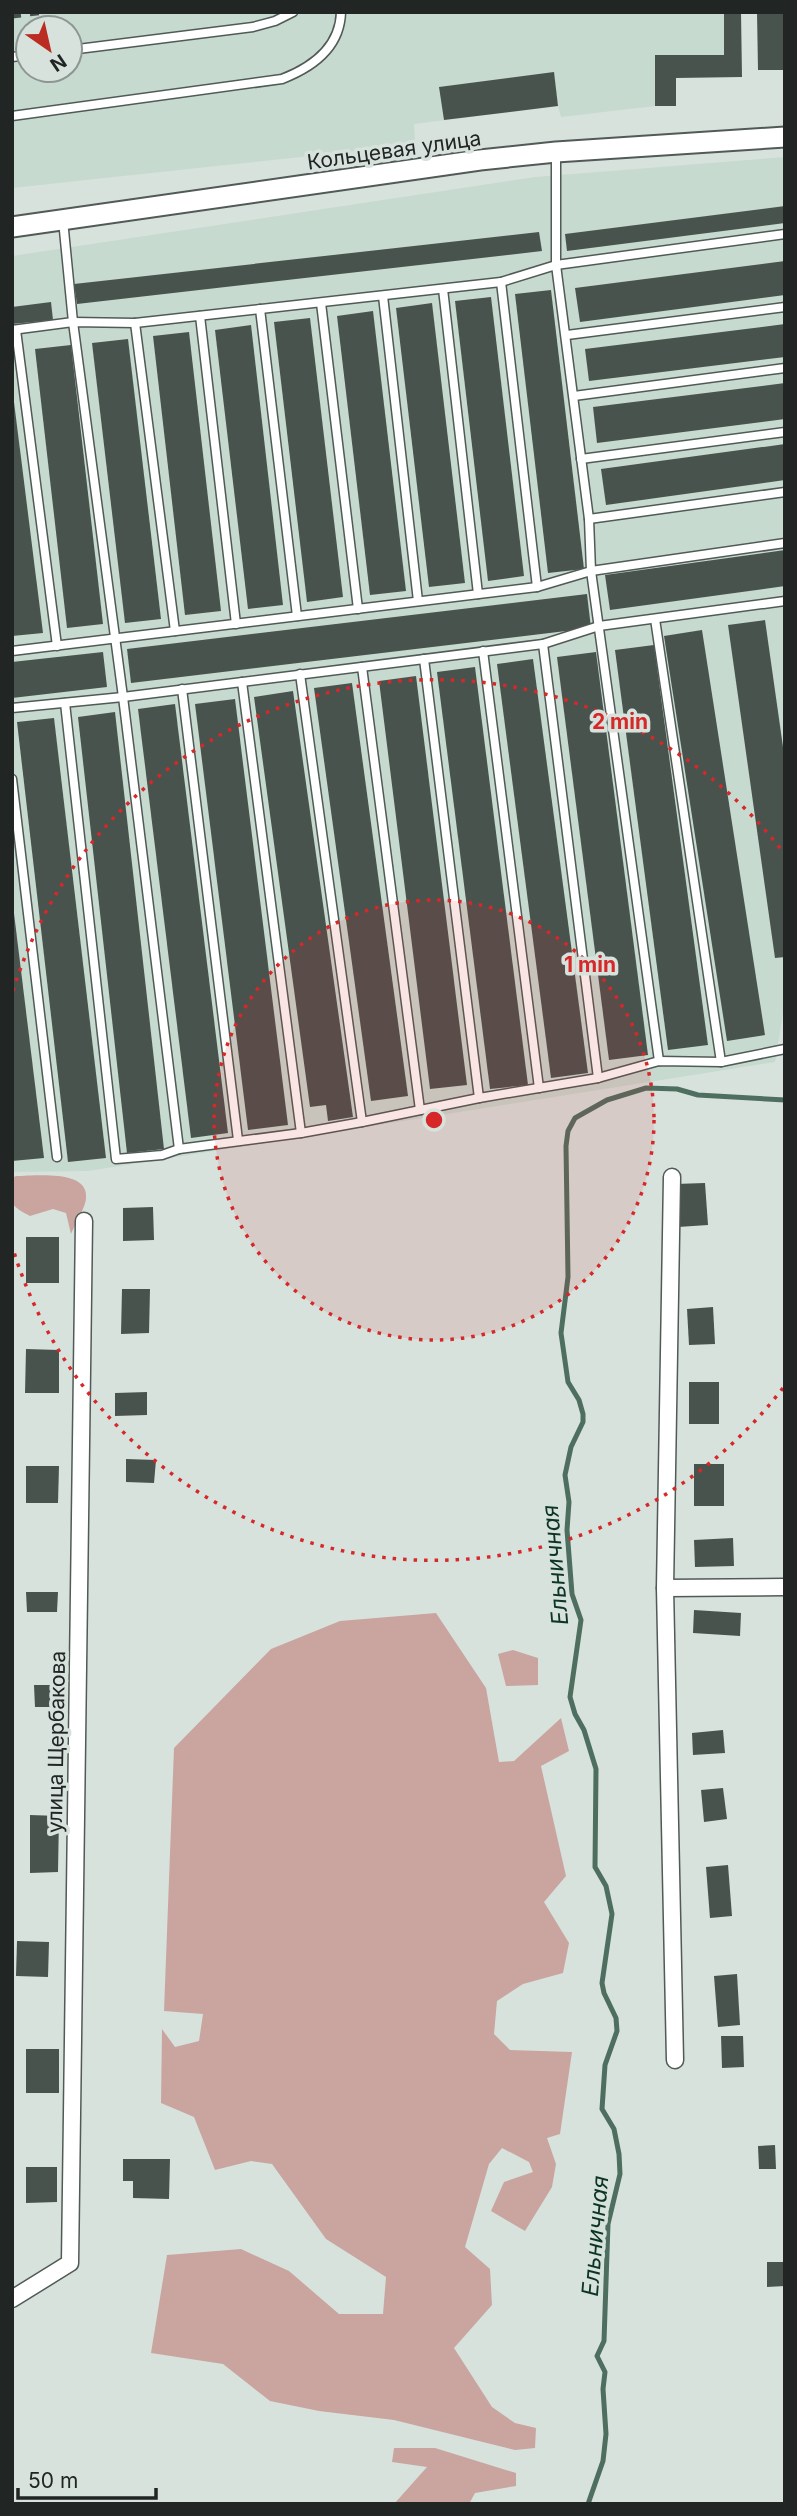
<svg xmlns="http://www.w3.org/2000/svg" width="797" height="2516" viewBox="0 0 797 2516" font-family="Inter,sans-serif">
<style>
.built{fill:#c6dad0;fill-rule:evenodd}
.green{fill:#caa59f}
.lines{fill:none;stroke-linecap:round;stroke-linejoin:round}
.stream{stroke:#4e6e60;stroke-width:5}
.building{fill:#49534e}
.service-casing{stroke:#515a56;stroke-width:11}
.minor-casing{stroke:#515a56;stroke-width:19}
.tertiary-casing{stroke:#515a56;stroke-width:23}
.service{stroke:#fff;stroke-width:8}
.minor{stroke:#fff;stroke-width:16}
.tertiary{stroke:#fff;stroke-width:19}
.rail{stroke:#474d4a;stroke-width:5;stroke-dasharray:9 9;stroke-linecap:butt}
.ring{fill:none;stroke:#d62828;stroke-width:3.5;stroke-dasharray:3.5 7}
.labels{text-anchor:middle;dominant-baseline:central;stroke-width:7;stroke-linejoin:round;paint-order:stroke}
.street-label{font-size:21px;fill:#212523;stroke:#d7e2dd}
.water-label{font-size:23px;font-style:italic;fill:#0c3526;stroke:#d7e2dd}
.centre{fill:#d62828;stroke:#d7e2dd;stroke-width:3.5}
.ring-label{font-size:21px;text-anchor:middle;font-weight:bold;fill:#d62828;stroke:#d7e2dd;stroke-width:7;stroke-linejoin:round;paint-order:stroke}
</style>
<rect width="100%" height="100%" fill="#d7e2dd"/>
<!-- built -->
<g class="built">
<path d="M 12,12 L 724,12 L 724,55 L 655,55 L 655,106 L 561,117 L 558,106 L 414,124 L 415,143 L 348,152 L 12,188 ZM 28,28 L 70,28 L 70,70 L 28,70 Z"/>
<polygon points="785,157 785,1001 775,1062 88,1171 12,1172 12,256 535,177"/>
</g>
<!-- green -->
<g class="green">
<path d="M 16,1176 C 34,1176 89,1169 86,1198 C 86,1206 75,1225 71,1234 L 66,1213 L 53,1209 L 30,1216 C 7,1204 12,1203 12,1178 Z"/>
<polygon points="436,1613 486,1688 499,1762 514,1761 561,1718 569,1751 541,1766 566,1876 544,1902 569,1943 563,1973 523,1984 497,2001 494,2034 510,2050 572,2052 560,2134 547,2138 556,2164 552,2187 525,2231 491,2211 504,2182 533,2172 529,2162 502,2148 489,2164 465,2247 490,2269 492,2305 454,2348 492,2407 515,2423 536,2428 535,2448 515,2450 394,2420 319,2411 270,2401 223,2364 151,2353 167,2255 241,2249 289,2271 339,2314 383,2314 386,2277 326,2239 272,2164 251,2161 215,2170 194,2117 161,2103 162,2029 175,2047 199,2041 203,2014 164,2011 174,1748 271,1649 340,1621"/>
<polygon points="513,1650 538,1658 538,1685 506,1686 498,1654"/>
<polygon points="394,2448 435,2448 516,2473 516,2486 475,2493 469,2504 394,2504 427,2467 392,2462"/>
</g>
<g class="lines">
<!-- stream -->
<polyline class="stream" points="588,2504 603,2461 606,2434 603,2389 605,2372 597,2356 604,2341 608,2224 620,2174 619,2154 614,2129 602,2109 605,2065 617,2031 616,2018 604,1993 602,1983 612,1914 606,1886 595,1867 596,1769 584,1730 575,1714 570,1697 581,1620 572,1594 567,1530 569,1502 565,1475 571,1447 583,1422 583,1414 579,1400 568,1382 561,1333 568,1277 566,1146 568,1131 575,1118 607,1100 646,1088 677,1089 698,1095 785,1100"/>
</g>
<!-- building -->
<g class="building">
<polygon points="724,12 741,12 742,77 676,78 676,106 655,106 655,55 724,55"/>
<polygon points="757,12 785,12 785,70 758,70"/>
<polygon points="554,72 558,106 444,120 439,87"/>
<polygon points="785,206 785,223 567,251 565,234"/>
<polygon points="539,232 542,251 77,304 74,284"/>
<polygon points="785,261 785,295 580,322 575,288"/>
<polygon points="551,290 584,569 548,573 515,294"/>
<polygon points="491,297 524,576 488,581 455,301"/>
<polygon points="51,302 53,320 12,324 12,307"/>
<polygon points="432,303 465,583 429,587 396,308"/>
<polygon points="373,311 406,591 370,595 337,316"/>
<polygon points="310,318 343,597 307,602 274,322"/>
<polygon points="785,324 785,357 589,381 585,349"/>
<polygon points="251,325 283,605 248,609 215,330"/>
<polygon points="189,332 221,611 185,615 153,336"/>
<polygon points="128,339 161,619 125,623 92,343"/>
<polygon points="71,345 103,624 67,628 35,349"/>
<polygon points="785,383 785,419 597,443 593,407"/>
<polygon points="12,386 43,633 12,636"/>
<polygon points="785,444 785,480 606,505 601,469"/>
<polygon points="785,550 785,586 610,610 605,575"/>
<polygon points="587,594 591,628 131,683 127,649"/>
<polygon points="765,620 785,761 785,957 775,958 728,625"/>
<polygon points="702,630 765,1035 727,1041 664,636"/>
<polygon points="654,645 708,1045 668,1050 615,650"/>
<polygon points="103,652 107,687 12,698 12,662"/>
<polygon points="596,652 648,1055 609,1060 557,657"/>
<polygon points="533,659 588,1073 551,1078 497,664"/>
<polygon points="475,667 528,1085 490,1089 437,672"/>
<polygon points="416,676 467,1085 430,1089 379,681"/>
<polygon points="352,683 408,1096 371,1101 314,688"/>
<polygon points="293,691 353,1117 328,1121 326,1105 310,1107 254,697"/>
<polygon points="235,699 288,1125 248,1130 195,704"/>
<polygon points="175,704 228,1133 191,1138 138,709"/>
<polygon points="115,712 164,1149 127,1153 78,717"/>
<polygon points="54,718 106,1158 68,1162 17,722"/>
<polygon points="12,897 44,1158 12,1161"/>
<polygon points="705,1183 708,1225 678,1227 675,1184"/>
<polygon points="153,1207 154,1240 123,1241 123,1208"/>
<rect x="26" y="1237" width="33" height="46"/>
<polygon points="122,1289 150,1289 149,1333 121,1334"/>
<polygon points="713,1307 715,1344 689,1345 687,1309"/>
<polygon points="26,1349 59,1350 59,1393 25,1393"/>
<rect x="689" y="1382" width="30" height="42"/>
<polygon points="147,1392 147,1415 115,1416 115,1393"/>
<polygon points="126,1459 156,1460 154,1483 126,1482"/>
<rect x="694" y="1464" width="30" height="42"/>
<polygon points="26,1466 59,1466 58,1503 26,1503"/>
<polygon points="733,1538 734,1566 695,1567 694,1540"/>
<polygon points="26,1592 58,1592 57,1612 27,1612"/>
<polygon points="694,1610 741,1613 740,1636 693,1633"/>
<polygon points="34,1685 59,1685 59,1707 35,1707"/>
<polygon points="723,1730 725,1753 693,1755 692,1733"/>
<polygon points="723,1788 727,1819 704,1822 701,1790"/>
<polygon points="30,1815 59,1816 58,1872 30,1873"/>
<polygon points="728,1865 732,1916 710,1918 706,1867"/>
<polygon points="17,1941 49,1942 48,1977 16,1976"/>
<polygon points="737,1974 740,2025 718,2027 714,1976"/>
<polygon points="721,2036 743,2036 744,2067 722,2068"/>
<rect x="26" y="2049" width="33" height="44"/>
<polygon points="775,2145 776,2169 759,2169 758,2146"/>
<polygon points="123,2159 170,2159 169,2199 133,2198 133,2181 123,2181"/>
<polygon points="26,2167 57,2167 57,2202 26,2203"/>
<polygon points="767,2262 784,2262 785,2286 767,2287"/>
</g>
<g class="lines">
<defs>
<g id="service">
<polyline points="70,50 253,27 275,21 293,12"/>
<polyline points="12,57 28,55"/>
<path d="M 12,116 L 282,79 C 313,67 340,47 341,12"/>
<polyline points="556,152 556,265 589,519 591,571 659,1061"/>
<polyline points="63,220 73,322 123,697 179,1149"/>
<polyline points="501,282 537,587"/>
<polyline points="443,289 478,594"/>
<polyline points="383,296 418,601"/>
<polyline points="321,303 358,609"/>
<polyline points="260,309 297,616"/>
<polyline points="200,316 236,624"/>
<polyline points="135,323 175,631"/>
<polyline points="12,330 73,322 135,323 501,282 556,265 785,234"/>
<polyline points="16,330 57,646"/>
<polyline points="567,335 785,307"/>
<polyline points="574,396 785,368"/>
<polyline points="581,459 785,432"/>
<polyline points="589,519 785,492"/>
<polyline points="655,619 721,1062"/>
<polyline points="543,644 598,1078"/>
<polyline points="12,651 537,587 591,571 785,543"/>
<polyline points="483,651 539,1088"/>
<polyline points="424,659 479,1098"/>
<polyline points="362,667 420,1110"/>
<polyline points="300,674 362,1122"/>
<polyline points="242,682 301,1133"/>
<polyline points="182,689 238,1140"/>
<polyline points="65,703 116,1159 162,1155 179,1149 301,1133 362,1122 479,1098 598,1078 659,1061 721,1062 785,1049"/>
<polyline points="12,708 123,697 543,644 599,626 785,601"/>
<polyline points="12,779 57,1157"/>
</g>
<g id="minor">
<polyline points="672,1177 665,1588 675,2060"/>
<polyline points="665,1588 785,1587"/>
<polyline points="12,2299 70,2263 84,1221"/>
</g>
<polyline id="tertiary" points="12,227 480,160 556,152 785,137"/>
</defs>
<!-- service casing -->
<use href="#service" class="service-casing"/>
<!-- minor casing -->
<use href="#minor" class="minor-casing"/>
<!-- tertiary casing -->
<use href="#tertiary" class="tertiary-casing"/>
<!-- service -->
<use href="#service" class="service"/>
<!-- minor -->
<use href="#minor" class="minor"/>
<!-- tertiary -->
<use href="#tertiary" class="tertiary"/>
<!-- rail -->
<polyline class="rail" points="12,16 45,12"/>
</g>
<!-- distance rings -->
<circle cx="434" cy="1120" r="220" fill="#d62828" fill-opacity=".12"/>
<g class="ring">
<circle cx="434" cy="1120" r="220"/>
<path d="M783 1388A440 440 0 0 1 13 1249M13 991A440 440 0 0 1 783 852"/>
</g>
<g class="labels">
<!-- street labels -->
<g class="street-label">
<text transform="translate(394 150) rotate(-8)">Кольцевая улица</text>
<text transform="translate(56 1742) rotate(-89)">улица Щербакова</text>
</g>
<!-- water labels -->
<g class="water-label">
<text transform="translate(555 1565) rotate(-95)">Ельничная</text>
<text transform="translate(595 2236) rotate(-85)">Ельничная</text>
</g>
</g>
<circle cx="434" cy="1120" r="10" class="centre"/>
<g class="ring-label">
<text x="620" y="729">2 min</text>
<text x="590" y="972">1 min</text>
</g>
<!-- border -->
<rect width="797" height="2516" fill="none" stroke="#212523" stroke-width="28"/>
<!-- north arrow -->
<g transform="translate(49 49) rotate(146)"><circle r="33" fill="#d7e2dd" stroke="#8e9693" stroke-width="2"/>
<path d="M0-5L12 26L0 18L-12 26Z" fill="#bb2d22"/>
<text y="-10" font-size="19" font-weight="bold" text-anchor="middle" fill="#212523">N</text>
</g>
<!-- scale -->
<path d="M18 2488v10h138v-10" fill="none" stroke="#212523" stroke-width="3.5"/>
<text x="28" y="2488" font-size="21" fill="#212523" stroke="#d7e2dd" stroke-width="5" paint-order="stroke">50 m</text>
</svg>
